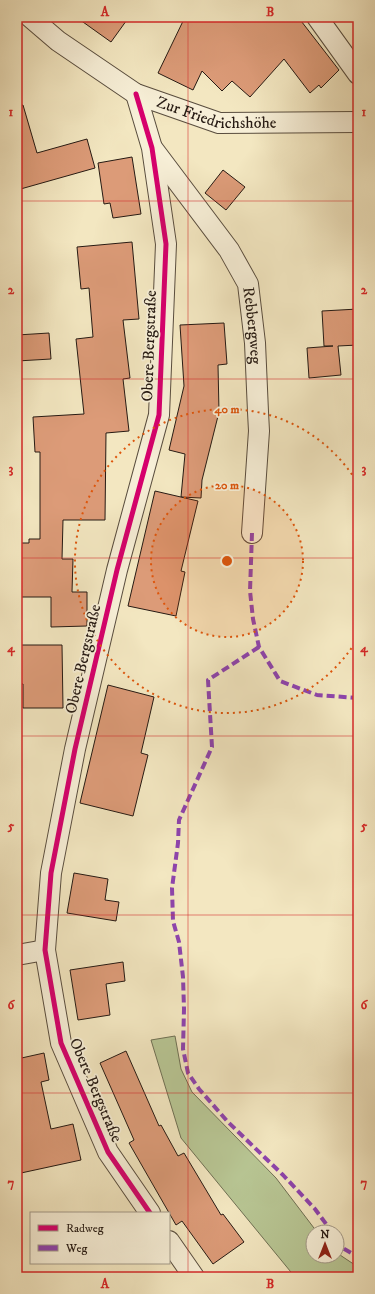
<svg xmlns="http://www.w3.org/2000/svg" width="375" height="1294" viewBox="0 0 375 1294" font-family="'IM FELL DW Pica',serif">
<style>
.green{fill:#b8c694;stroke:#6f7054}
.building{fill:#dc9b78;stroke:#261a13}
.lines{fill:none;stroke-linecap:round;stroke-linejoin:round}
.minor-casing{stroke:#594d3e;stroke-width:22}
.minor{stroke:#f7efd7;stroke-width:20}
.quiet{stroke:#8e44ad;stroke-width:4;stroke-dasharray:8 4;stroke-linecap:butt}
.cycleway-casing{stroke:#f7efd7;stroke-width:8}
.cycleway{stroke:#d6006c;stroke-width:5}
.grid{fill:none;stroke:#d62828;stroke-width:1;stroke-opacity:0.55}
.ring{fill:none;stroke:#de560c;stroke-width:2;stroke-dasharray:2 4}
.labels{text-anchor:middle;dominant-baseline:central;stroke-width:3.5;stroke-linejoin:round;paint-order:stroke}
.street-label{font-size:16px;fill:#261a13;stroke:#f7efd7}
.centre{fill:#de560c;stroke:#f7efd7;stroke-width:2}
.ring-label{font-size:12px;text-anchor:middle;font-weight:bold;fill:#de560c;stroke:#f7efd7;stroke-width:3.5;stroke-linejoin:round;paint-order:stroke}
.neatline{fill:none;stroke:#d62828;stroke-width:1.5}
.grid-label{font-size:13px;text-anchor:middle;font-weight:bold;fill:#d62828}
</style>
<rect width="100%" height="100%" fill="#f3e7c1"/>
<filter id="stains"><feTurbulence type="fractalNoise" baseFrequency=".005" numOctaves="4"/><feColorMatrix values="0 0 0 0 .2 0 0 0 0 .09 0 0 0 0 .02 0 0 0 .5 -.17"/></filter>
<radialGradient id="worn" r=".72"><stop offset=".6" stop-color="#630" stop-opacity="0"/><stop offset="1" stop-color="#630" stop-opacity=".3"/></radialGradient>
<!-- green -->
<polygon class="green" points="175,1036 181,1069 192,1092 276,1178 317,1232 313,1232 313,1256 337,1256 337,1253 358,1267 358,1277 295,1277 181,1138 151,1040"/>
<!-- building -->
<g class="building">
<polygon points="76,17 129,17 111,42"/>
<polygon points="185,17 298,17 339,70 321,88 319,85 310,93 284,59 250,97 232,81 222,91 202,71 193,90 158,73"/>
<polygon points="23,105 37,153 87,139 95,168 17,190 17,106"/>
<polygon points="132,157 141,214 113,218 110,203 104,204 98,163"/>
<polygon points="223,170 245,187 226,210 205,193"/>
<polygon points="132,242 139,319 123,320 130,378 123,379 129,431 106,433 105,520 63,520 62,559 73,559 72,592 87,592 87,626 51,627 51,597 17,597 17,543 29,543 29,539 40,539 40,452 35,452 33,417 84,414 76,339 93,337 89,288 81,289 77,247"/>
<polygon points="358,309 358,345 338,346 341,375 309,378 307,348 333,346 324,346 322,311"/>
<polygon points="224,323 227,364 218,365 219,412 202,480 201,498 181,497 185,454 169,450 184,386 180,325"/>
<polygon points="49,333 51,359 17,361 17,335"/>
<polygon points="155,491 198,501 181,571 185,572 176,616 128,606"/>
<polygon points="17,645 62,645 63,708 23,708 23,684 17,684"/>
<polygon points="108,685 154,697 141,753 148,755 133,816 80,803"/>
<polygon points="74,873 108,879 105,900 119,902 116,921 67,913"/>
<polygon points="123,962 125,981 106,984 110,1015 78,1020 70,970"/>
<polygon points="126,1051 159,1126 161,1125 178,1156 184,1153 221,1215 223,1214 244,1242 213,1264 182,1221 176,1225 129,1143 134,1140 100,1063"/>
<polygon points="44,1053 49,1080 41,1082 51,1129 73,1124 81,1160 21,1173 17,1154 17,1059"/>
</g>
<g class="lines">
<defs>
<g id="minor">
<path id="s1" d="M 30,17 L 58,41 L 136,94 L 219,123 L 358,122"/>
<polyline points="317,17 358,74"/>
<polyline points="136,94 152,148 166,244 159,415 117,570 75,749 51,873 45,950 61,1043 108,1152 150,1213"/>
<path id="s2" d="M 153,149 L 229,250 L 248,284 L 255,343 L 258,412 L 259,431 L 252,533"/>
<polyline points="17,955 45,950"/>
<polyline points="169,1241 194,1277"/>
</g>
</defs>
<!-- minor casing -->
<use href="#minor" class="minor-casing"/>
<!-- minor -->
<use href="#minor" class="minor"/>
<!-- quiet -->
<g class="quiet">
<polyline points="252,533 250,591 253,619 259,647 280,681 317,695 358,698"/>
<polyline points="259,647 208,680 212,747 179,820 178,843 172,888 173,921 179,942 183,977 184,1009 183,1049 188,1073 199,1089 228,1122 283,1175 315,1209 332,1232"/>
<polyline points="337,1240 339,1246 358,1257"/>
</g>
<defs>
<polyline id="cycleway" points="136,94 152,148 166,244 159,415 117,570 75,749 51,873 45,950 61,1043 108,1152 150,1213"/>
</defs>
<!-- cycleway casing -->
<use href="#cycleway" class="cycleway-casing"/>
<!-- cycleway -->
<use href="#cycleway" class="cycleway"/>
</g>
<!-- grid -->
<path class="grid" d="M 188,17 L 188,1277M 17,201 L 358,201M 17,379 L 358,379M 17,558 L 358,558M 17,736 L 358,736M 17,915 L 358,915M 17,1093 L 358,1093"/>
<!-- distance rings -->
<circle cx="227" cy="561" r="76" fill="#de560c" fill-opacity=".12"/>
<g class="ring">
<circle cx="227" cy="561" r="76"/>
<path d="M358 638A152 152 0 1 1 358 484"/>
</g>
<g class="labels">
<!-- street labels -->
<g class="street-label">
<text stroke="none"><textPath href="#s1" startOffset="215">Zur Friedrichshöhe</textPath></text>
<text stroke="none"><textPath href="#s2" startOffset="207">Rebbergweg</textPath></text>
<text transform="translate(149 346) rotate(-88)">Obere Bergstraße</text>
<text transform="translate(83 659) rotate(-77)">Obere Bergstraße</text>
<text transform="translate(96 1090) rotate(67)">Obere Bergstraße</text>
</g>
</g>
<circle cx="227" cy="561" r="6" class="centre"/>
<g class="ring-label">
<text x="227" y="413">40 m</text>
<text x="227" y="489">20 m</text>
</g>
<!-- margin -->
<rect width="375" height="1294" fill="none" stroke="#f3e7c1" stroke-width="44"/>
<!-- legend -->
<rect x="30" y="1212" width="140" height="52" fill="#f7efd7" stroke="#a39a89"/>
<rect x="38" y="1225" width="20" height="6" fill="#d6006c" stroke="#a39a89"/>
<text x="66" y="1232" font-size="12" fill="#261a13">Radweg</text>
<rect x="38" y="1245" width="20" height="6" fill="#8e44ad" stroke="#a39a89"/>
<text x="66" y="1252" font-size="12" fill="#261a13">Weg</text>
<!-- north arrow -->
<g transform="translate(325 1244)"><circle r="19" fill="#f7efd7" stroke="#a39a89"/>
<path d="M0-3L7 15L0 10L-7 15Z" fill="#8f2418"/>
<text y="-6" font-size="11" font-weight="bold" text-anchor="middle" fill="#261a13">N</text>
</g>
<rect x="22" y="22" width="331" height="1250" class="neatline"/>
<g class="grid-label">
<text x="105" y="16">A</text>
<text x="270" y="16">B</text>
<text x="11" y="116">1</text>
<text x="364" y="116">1</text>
<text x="11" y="294">2</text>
<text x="364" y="294">2</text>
<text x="11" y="473">3</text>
<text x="364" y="473">3</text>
<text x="11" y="652">4</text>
<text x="364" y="652">4</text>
<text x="11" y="830">5</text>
<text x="364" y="830">5</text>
<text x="11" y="1009">6</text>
<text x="364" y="1009">6</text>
<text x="11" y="1187">7</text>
<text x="364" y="1187">7</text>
<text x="105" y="1288">A</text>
<text x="270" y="1288">B</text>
</g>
<rect width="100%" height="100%" filter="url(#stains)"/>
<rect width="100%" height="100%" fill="url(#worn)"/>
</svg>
